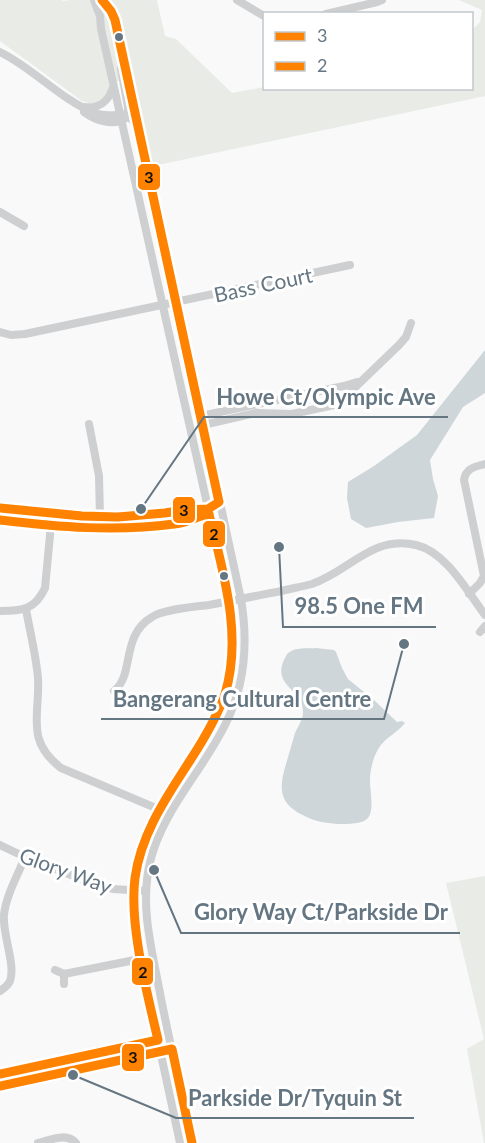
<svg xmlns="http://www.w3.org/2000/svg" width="485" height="1143" viewBox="0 0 485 1143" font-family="Lato,sans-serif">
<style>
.green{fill:#e8ebe6}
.water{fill:#ced6d9}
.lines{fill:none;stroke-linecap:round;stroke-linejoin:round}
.minor{stroke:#cecfd0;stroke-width:8}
.bus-1-casing{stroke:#fff;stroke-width:14}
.bus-2-casing{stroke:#fff;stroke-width:14}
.bus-1{stroke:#ff8200;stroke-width:9}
.bus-2{stroke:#ff8200;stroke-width:9}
.bus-dot{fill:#657683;stroke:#fff;stroke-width:2}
.labels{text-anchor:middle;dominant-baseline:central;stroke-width:6;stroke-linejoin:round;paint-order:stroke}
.street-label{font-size:21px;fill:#657683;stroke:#fff}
.leader{fill:none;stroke:#657683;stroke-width:2}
.callout-dot{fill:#657683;stroke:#fff;stroke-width:2}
.callout-label{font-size:22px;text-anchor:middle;font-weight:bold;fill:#657683;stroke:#fff;stroke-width:6;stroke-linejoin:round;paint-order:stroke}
.line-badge{stroke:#fff;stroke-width:2}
.pale-badge-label{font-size:16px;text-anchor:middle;font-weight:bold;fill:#111}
</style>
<rect width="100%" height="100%" fill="#f9f9f9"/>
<!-- green -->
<g class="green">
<path d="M 0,0 L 61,0 L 64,1 L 70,0 L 157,0 L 165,36 L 176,39 L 232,93 L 264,87 L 264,88 L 472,88 L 472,30 L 480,22 L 482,10 L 459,0 L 485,0 L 485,96 L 153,166 L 133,77 L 109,84 C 108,99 97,108 82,101 L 0,41 Z"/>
<polygon points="485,876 485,1143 484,1143 467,1049 484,1039 446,883"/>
</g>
<!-- water -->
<g class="water">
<polygon points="485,350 485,393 463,407 430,460 433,479 438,496 434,518 398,522 366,528 351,519 347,498 348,482 374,466 417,435"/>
<path d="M 316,648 L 334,650 L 336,652 L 342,668 L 348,679 L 375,701 L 397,722 L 402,721 L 405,723 C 400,729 394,733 388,738 C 376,747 371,763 370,778 C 369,790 377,815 364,821 C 354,826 324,824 314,820 C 283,808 276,796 286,764 C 289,754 292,743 295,733 C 298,726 303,720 303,712 C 303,688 269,686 286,656 C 292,646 306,649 316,648 Z"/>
</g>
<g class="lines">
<!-- minor -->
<g class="minor">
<path d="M 94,0 L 100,16 L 101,29 L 229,602 C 243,674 223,714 183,772 C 169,792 154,812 145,835 C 132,867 131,900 135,934 L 180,1143"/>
<path d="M 102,0 L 111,11 L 115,20 L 241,599 C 248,641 245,685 226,723 C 203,771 163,809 150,862 C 140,905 151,946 159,988 C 169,1040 181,1091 192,1143"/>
<polyline points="237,0 264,16"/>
<polyline points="326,14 377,2 382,0"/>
<path d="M 0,52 C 32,67 62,101 95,113 C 112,120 125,107 137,126"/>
<path d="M 84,107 C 99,109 109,101 113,87"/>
<path d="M 84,112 C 96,121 114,127 127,117 L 128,107 L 121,69"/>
<polyline points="0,212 24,226"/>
<polyline points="0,332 11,335 25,334 350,265"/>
<polyline points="201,416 344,386 357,382"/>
<polyline points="89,424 99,476 100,517"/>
<polyline points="203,425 256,413 292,414 334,405 346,396 399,345 406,337 411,323"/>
<polyline points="0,508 82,516 118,517 165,513 183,510 199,510 208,509 219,502"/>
<path d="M 469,594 L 480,583 L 484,576 L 464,480 C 466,468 474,467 485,464"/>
<path d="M 26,609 C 30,632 36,655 38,678 C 40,716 25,740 61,768 L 170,814"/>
<path d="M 0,611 C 22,611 35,610 45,588 L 52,514"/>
<polyline points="480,632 485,626"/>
<path d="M 114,691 C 135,675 120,636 152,617 C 164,609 194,607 209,605 C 232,601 254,596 277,592 C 288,589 301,587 312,584 C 350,571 372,535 416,545 C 446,552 467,591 485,615"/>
<polyline points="0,845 25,857 94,884 113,889 146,891"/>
<polyline points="55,970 64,974 64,984"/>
<polyline points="64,974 140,959"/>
<path d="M 0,991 C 4,988 8,986 10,981 C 16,965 2,933 4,915 C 6,895 18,875 25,857"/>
<polyline points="0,1086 172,1049"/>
<path d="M 38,1143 C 50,1140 67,1132 76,1143"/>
</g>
<defs>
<g id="bus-1">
<polyline points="0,508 82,516 118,517 165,513 183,510 208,509 219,502 115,20 111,11 102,0"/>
<polyline points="0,1086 172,1049 192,1143"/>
</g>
<path id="bus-2" d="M 0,520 C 58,527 116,532 174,524 C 187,523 197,516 209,514 C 223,572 243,635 225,694 C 217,717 204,739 191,759 C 168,795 141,833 135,878 C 129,925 147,992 158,1040 L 0,1074"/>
</defs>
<!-- bus-1 casing -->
<use href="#bus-1" class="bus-1-casing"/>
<!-- bus-2 casing -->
<use href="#bus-2" class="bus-2-casing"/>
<!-- bus-1 -->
<use href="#bus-1" class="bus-1"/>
<!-- bus-2 -->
<use href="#bus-2" class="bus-2"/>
</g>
<!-- markers -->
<g class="bus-dot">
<circle cx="119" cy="37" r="5"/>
<circle cx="224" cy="576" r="5"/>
</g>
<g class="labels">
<!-- street labels -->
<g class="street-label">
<text transform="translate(263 284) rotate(-12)">Bass Court</text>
<text transform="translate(66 870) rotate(20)">Glory Way</text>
</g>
</g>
<!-- callouts -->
<path class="leader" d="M141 509L204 417H448M279 547L283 627H436M404 644L384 719H101M154 870L181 933H460M73 1075L176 1118H414"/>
<g class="callout-dot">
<circle cx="141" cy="509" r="6"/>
<circle cx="279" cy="547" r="6"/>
<circle cx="404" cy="644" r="6"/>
<circle cx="154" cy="870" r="6"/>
<circle cx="73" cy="1075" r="6"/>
</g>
<g class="callout-label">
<text x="326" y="405">Howe Ct/Olympic Ave</text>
<text x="359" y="614">98.5 One FM</text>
<text x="242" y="707">Bangerang Cultural Centre</text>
<text x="321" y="920">Glory Way Ct/Parkside Dr</text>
<text x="295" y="1106">Parkside Dr/Tyquin St</text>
</g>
<g class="line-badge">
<rect x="137" y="163" width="24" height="28" rx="6" fill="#ff8200"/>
<rect x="172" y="496" width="24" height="28" rx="6" fill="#ff8200"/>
<rect x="202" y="520" width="24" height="28" rx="6" fill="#ff8200"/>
<rect x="131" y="957" width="23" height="29" rx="6" fill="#ff8200"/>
<rect x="121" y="1043" width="24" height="29" rx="6" fill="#ff8200"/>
</g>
<g class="pale-badge-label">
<text x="149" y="183">3</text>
<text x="184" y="516">3</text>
<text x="214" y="540">2</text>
<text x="143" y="978">2</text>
<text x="133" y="1063">3</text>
</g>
<!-- legend -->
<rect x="263" y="12" width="210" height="78" fill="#ffffff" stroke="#c1c8cd" stroke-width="1.5"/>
<rect x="275" y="32" width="30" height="9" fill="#ff8200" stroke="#c1c8cd" stroke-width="1.5"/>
<text x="317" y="42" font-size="18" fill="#657683">3</text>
<rect x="275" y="62" width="30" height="9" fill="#ff8200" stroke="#c1c8cd" stroke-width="1.5"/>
<text x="317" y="72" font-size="18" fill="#657683">2</text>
</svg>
